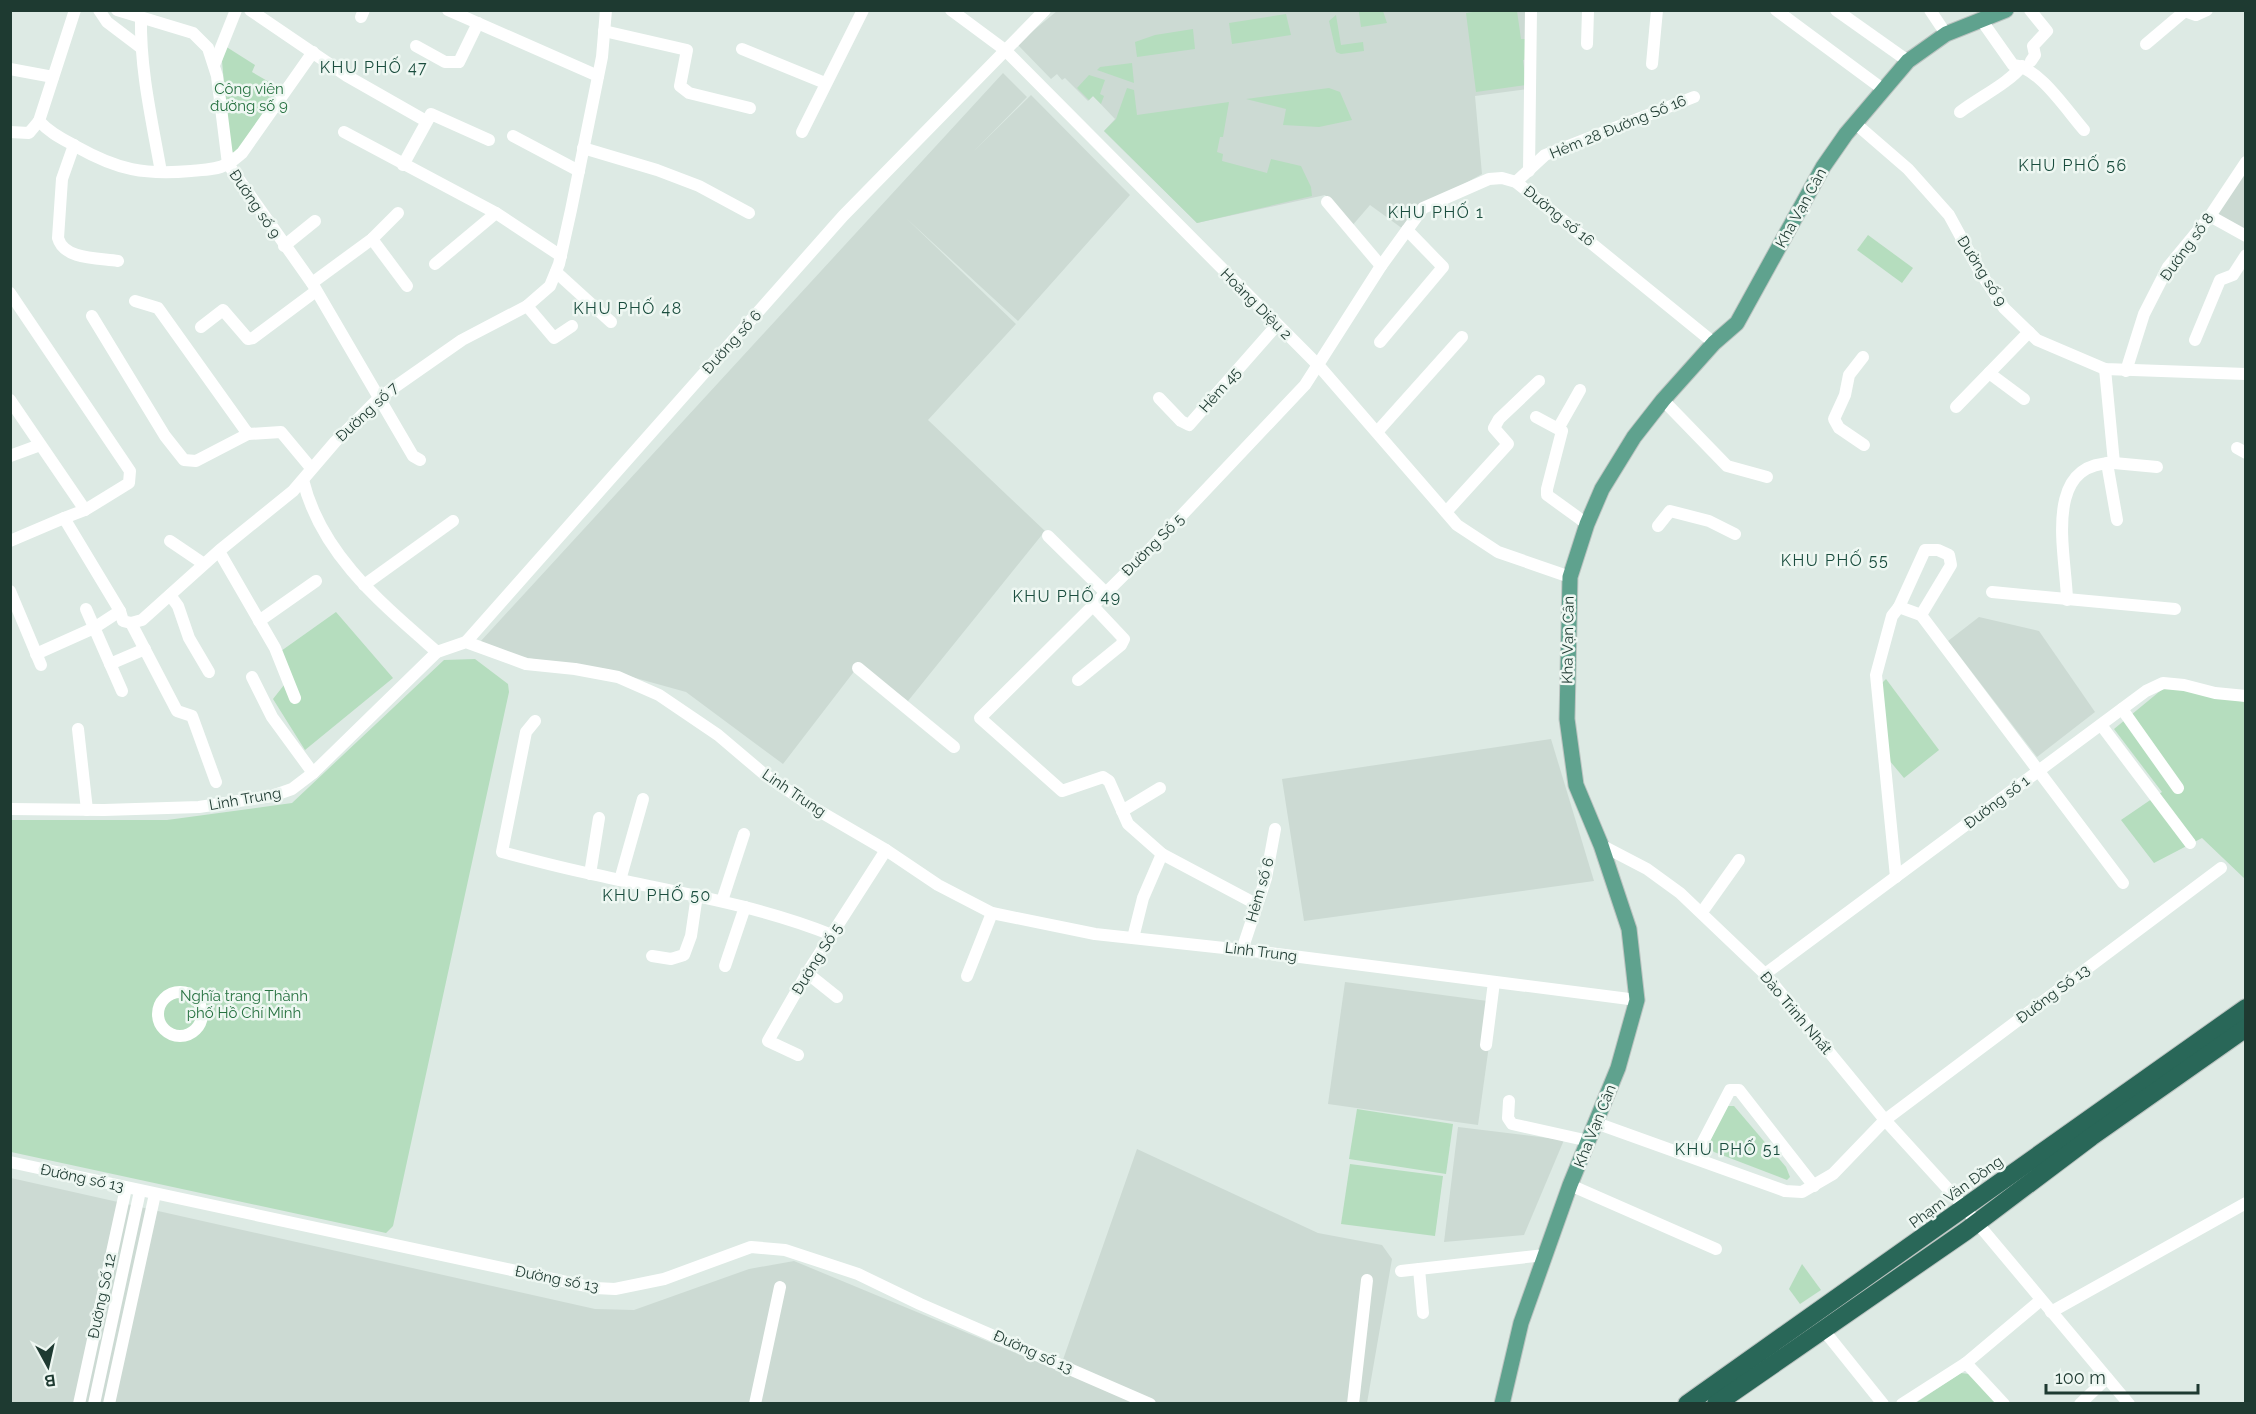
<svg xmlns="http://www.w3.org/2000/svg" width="2256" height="1414" viewBox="0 0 2256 1414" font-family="Raleway,sans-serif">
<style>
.built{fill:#ccdad3}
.green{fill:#b5ddbe}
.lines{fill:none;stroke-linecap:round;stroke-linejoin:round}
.major-casing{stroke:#bcc4c1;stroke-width:17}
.highway-casing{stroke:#bcc4c1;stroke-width:20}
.minor{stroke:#fff;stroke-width:12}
.major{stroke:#5fa28e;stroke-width:15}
.highway{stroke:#296758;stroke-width:18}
.labels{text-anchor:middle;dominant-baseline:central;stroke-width:5;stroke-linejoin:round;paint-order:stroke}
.park-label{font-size:15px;fill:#277241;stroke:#eef7f2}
.street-label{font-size:15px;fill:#1e3a31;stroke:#eef7f2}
.neighbourhood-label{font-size:16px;letter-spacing:1.5px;fill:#1a4d3e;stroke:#eef7f2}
</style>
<rect width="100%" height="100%" fill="#ddeae4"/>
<!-- built -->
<g class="built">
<polygon points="1057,11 1529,11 1527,89 1475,96 1482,174 1417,210 1403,229 1370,205 1351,227 1325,195 1197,223 1104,131 1115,119 1093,96 1088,101 1065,78 1062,80 1057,74 1051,79 1017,44"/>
<polygon points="1003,73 1027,97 974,151 1031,95 1130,195 1018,321 906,218 1016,324 928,420 1045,531 908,701 859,665 783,764 686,692 632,677 517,656 480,642"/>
<polygon points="2245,169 2245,231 2215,214"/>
<polygon points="1979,617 2039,631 2095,712 2037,757 1948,641"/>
<polygon points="1551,739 1594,881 1304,921 1282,779"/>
<polygon points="1345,982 1495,1002 1478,1125 1328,1104"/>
<polygon points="1458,1127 1564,1140 1524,1235 1444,1242"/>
<polygon points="1137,1149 1318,1233 1382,1245 1392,1259 1367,1403 11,1404 11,1178 595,1309 634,1310 749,1269 794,1261 1059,1371"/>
</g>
<!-- green -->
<g class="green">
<polygon points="1486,10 1517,11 1521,39 1528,39 1528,59 1523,60 1526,85 1476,92 1466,13"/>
<polygon points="1383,11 1387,23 1361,27 1359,12"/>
<polygon points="1286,14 1291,35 1232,44 1229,23"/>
<polygon points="1336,15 1341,45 1363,42 1364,51 1341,54 1336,52 1329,21"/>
<polygon points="1193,29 1195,49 1137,57 1135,42 1155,35"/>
<polygon points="225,46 255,65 252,72 283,90 241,151 234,153 230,150 222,61"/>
<polygon points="1132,63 1134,83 1097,70 1100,67"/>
<polygon points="1089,75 1105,80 1100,94 1104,96 1101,104 1093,96 1089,100 1077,88"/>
<polygon points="1127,88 1134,90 1137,115 1229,102 1223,137 1220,137 1217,152 1223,154 1222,161 1267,173 1271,159 1301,166 1311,187 1312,196 1197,223 1104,131 1116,119"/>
<polygon points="1329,88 1340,92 1352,120 1319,127 1283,125 1286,109 1246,99"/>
<polygon points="1868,235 1913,268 1902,283 1857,250"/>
<polygon points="336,612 393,678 305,750 273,699 284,685 274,656"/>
<polygon points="475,659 508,684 509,692 393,1226 386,1233 11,1152 11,820 167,820 292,803 444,660"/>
<polygon points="1886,679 1939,750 1904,778 1889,760 1882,683"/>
<polygon points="2165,687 2246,702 2245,879 2202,838 2154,863 2121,820 2162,792 2114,729"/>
<polygon points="1727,1106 1734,1106 1786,1167 1790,1177 1787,1180 1714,1152 1710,1148 1710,1141"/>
<polygon points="1357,1109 1453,1124 1446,1174 1349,1159"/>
<polygon points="1350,1164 1443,1176 1435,1236 1341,1224"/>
<polygon points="1802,1264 1821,1290 1800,1304 1789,1289"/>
<polygon points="1961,1373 1969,1374 1995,1401 1994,1404 1914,1404"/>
</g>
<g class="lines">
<defs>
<polyline id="major" points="1502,1404 1521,1323 1570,1185 1618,1068 1637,1000 1629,929 1601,845 1576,785 1567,719 1570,577 1587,524 1602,489 1634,437 1663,400 1714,343 1737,323 1823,167 1846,134 1908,61 1946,34 2006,10"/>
<g id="highway">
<polyline points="1687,1404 2246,1008"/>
<polyline points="1716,1404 1966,1231 2091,1137 2246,1028"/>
</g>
</defs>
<!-- major casing -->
<use href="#major" class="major-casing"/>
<!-- highway casing -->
<use href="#highway" class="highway-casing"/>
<!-- minor -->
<g class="minor">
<path d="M 75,10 L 39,121 C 50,133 63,139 77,147 C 118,170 144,175 191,171 C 203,170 217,170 227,164 C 232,162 237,157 242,153 L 313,52"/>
<polyline points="99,10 107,22 140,47"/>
<polyline points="117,10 193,33 208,48 217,76 228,164 312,283 413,456 420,460"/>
<polyline points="250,10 347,76 426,121"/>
<polyline points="448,10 598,76"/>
<polyline points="951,10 1005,50 1319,366 1457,525 1498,552 1570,577"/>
<polyline points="1776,10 1884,90"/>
<polyline points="1836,10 1908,61"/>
<polyline points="1930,10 1946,34"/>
<polyline points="2030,10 2047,31 2033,46 2035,55 2031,61"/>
<polyline points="361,17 364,10"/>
<path d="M 141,18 C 140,70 152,121 161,172"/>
<path d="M 1982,21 L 2013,65 C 2039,67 2067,111 2084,130"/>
<polyline points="604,31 687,50 680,86 689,93 750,108"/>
<polyline points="1587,44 1588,10"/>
<polyline points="2146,44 2185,11 2196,15 2207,10"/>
<polyline points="416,46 445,62 459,62 478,23"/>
<polyline points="742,49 825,83"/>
<polyline points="1652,64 1657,10"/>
<polyline points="214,65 236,10"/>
<polyline points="10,69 53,77"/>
<path d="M 1960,112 C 1978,98 2009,83 2022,66"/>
<polyline points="1856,124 1908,169 1949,215 1980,272 2004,308 2037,340 2105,369 2246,374"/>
<polyline points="10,132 29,133 39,121"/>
<polyline points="344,132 496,213 561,256"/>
<polyline points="802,132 863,10"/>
<polyline points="513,136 579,171"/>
<path d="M 74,145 L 62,179 L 58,238 C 64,260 99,258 118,261"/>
<polyline points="583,148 657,170 699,186 749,213"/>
<polyline points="403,165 431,114 489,140"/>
<polyline points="1529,171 1531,10"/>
<polyline points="1516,182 1545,155 1694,97"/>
<polyline points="1327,202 1381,266"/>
<polyline points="2210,216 2246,236"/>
<polyline points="372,239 407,286"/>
<polyline points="284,246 315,221"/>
<polyline points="435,264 496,213"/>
<polyline points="556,272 611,322"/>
<polyline points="312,283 372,239 398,213"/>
<polyline points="10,293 130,471 129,483 85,510 64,518"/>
<polyline points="135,301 158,308 248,434 281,432 311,468"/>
<polyline points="527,306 554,338 572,326"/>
<polyline points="92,316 165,436 184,460 196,461 248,434"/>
<polyline points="201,327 223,310 248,339 253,338 316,291"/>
<polyline points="2195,340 2220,280 2233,275 2246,255"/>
<polyline points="1380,342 1443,267 1407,230"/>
<polyline points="1863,357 1849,375 1845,395 1834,419 1839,428 1864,445"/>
<polyline points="2126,371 2144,314 2168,267 2210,216 2246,162"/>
<polyline points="1989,373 2024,399"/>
<polyline points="1159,398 1181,421 1189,425 1277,325"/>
<polyline points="10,400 85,510"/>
<polyline points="1663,400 1727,466 1767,477"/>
<polyline points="1956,407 2029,332"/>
<polyline points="1536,417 1562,431 1547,489 1547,495 1587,524"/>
<polyline points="1559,427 1580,390"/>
<polyline points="1377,432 1462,337"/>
<polyline points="2237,448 2246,453"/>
<polyline points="10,456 40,445"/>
<polyline points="2107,463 2117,520"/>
<polyline points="2114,463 2157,467"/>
<path d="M 303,480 C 321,554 381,603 437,652"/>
<polyline points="1446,512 1508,444 1494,428 1499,419 1539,381"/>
<polyline points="1658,526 1670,511 1709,521 1735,534"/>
<polyline points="1048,536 1105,592"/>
<polyline points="10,541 64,518 120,611 123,621 131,623 142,620 220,550 293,491 335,442 379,398 462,340 527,306 550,286 559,264 571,210 602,57 606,10"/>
<polyline points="170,541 204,564"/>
<polyline points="220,553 275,648 295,698"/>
<polyline points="364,585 453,521"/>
<polyline points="10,591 41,665"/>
<polyline points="1992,592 2175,609"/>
<polyline points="170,595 178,606 189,638 209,672"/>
<path d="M 2067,600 C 2066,554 2041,462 2114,463 L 2105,369"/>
<polyline points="1899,607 1925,550 1938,550 1949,555 1951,565 1921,615"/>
<polyline points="86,609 122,691"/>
<polyline points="259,621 316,581"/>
<polyline points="131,623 177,711 192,716 216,782"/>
<polyline points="466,642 843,216 1045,10"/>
<polyline points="36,654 94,628 120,611"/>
<polyline points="110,664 145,649"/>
<polyline points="858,668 954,747"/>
<polyline points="252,677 272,717 313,773"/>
<polyline points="1078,680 1121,645 1124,639 1092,605"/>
<polyline points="2122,709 2178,788"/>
<path d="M 535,721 L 526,732 L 502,852 C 532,860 562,868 592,874 C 673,892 755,904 832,935"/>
<polyline points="2101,725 2190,843"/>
<polyline points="78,729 87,810"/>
<polyline points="10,809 104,810 199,807 272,796 292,789 313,773 437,652 466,642 526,664 575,669 618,677 659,695 718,735 764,774 814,808 886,850 938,885 992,913 1095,934 1261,952 1637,1000"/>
<polyline points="1122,811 1160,788"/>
<polyline points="1601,845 1647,869 1680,893 1765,974 1885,1120 1958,1200 2129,1404"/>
<polyline points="590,874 599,818"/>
<polyline points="1896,877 1876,675 1892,616 1899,607 1921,615 2123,883"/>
<polyline points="620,880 643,799"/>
<polyline points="722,901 744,834"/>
<polyline points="1256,904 1162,854 1128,824 1109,781 1103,777 1062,791 980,718 1147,552 1305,385 1381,266 1423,208 1489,179 1502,178 1516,182 1714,343"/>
<polyline points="1702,912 1739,860"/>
<polyline points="1133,938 1143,898 1162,854"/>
<polyline points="1242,950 1266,878 1275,829"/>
<polyline points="652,956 671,959 684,955 691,936 697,895"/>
<polyline points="725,966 745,907"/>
<polyline points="807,973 837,997"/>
<polyline points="1765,974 2146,691 2163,683 2184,685 2215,693 2246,696"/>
<polyline points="967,976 992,913"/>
<circle cx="180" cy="1014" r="22"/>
<polyline points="1486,1045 1494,982"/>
<polyline points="798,1055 768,1041 807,973 886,850"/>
<polyline points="1509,1101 1508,1118 1512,1124 1589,1141"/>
<polyline points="1596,1123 1785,1191 1802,1192 1833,1174 1885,1120 2221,868"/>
<polyline points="1695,1157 1730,1090 1739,1090 1814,1186"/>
<polyline points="10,1162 595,1288 615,1289 664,1279 751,1247 785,1250 858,1274 920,1304 1150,1404"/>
<polyline points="1570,1185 1716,1249"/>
<polyline points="1419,1269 1423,1313"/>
<polyline points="1401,1271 1545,1255"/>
<polyline points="2051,1312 2246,1203"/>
<polyline points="1822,1328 1883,1404"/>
<polyline points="1966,1363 2004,1404"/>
<polyline points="79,1404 126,1188"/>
<polyline points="94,1404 140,1191"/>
<polyline points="109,1404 155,1194"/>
<polyline points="755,1404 780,1287"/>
<polyline points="1353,1404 1367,1280"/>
<polyline points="1902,1404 1966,1363 2041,1300"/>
<polyline points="2080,1404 2107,1378"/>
</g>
<!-- major -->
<use href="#major" class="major"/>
<!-- highway -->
<use href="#highway" class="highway"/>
</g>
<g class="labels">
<!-- park labels -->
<g class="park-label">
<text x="249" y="89">Công viên<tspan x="249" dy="17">đường số 9</tspan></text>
<text x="244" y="996">Nghĩa trang Thành<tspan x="244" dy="17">phố Hồ Chí Minh</tspan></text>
</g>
<!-- street labels -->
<g class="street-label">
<text transform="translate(1618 127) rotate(-22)">Hẻm 28 Đường Số 16</text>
<text transform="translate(255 204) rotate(56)">Đường số 9</text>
<text transform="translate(1801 208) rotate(-61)">Kha Vạn Cân</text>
<text transform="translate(1559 216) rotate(39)">Đường số 16</text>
<text transform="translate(2187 247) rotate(-54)">Đường số 8</text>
<text transform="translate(1982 271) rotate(58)">Đường số 9</text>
<text transform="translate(1256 304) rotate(45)">Hoàng Diệu 2</text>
<text transform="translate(732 342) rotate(-48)">Đường số 6</text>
<text transform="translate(1220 390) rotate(-49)">Hẻm 45</text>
<text transform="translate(367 412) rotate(-43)">Đường số 7</text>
<text transform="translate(1153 545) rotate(-45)">Đường Số 5</text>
<text transform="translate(1568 640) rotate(-89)">Kha Vạn Cân</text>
<text transform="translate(794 793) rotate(34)">Linh Trung</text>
<text transform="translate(245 799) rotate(-10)">Linh Trung</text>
<text transform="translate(1997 802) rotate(-37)">Đường số 1</text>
<text transform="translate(1260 890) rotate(-74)">Hẻm số 6</text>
<text transform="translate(1261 952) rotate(7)">Linh Trung</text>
<text transform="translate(817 959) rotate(-58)">Đường Số 5</text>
<text transform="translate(2053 994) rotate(-37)">Đường Số 13</text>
<text transform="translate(1796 1013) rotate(50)">Đào Trinh Nhất</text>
<text transform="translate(1595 1126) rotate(-68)">Kha Vạn Cân</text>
<text transform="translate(82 1178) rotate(12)">Đường số 13</text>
<text transform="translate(1956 1192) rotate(-36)">Phạm Văn Đồng</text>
<text transform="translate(557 1279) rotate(11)">Đường số 13</text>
<text transform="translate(102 1296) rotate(-78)">Đường Số 12</text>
<text transform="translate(1033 1352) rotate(24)">Đường số 13</text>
</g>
<!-- neighbourhood labels -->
<g class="neighbourhood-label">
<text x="374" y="67">KHU PHỐ 47</text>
<text x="2073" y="165">KHU PHỐ 56</text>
<text x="1436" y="212">KHU PHỐ 1</text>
<text x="628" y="308">KHU PHỐ 48</text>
<text x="1835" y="560">KHU PHỐ 55</text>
<text x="1067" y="596">KHU PHỐ 49</text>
<text x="657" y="895">KHU PHỐ 50</text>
<text x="1728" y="1149">KHU PHỐ 51</text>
</g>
</g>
<!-- border -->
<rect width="2256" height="1414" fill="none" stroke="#1e3a31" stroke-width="24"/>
<!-- north arrow -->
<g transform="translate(48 1366) rotate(172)" stroke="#eef7f2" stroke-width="4.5" paint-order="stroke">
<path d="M0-4.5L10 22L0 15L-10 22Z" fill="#1e3a31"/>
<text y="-9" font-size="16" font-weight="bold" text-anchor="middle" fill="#1e3a31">B</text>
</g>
<!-- scale -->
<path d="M2046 1384v9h152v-9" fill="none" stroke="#1e3a31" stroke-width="3"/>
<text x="2055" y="1384" font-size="18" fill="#1e3a31" stroke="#eef7f2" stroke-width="4.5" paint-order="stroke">100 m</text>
</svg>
